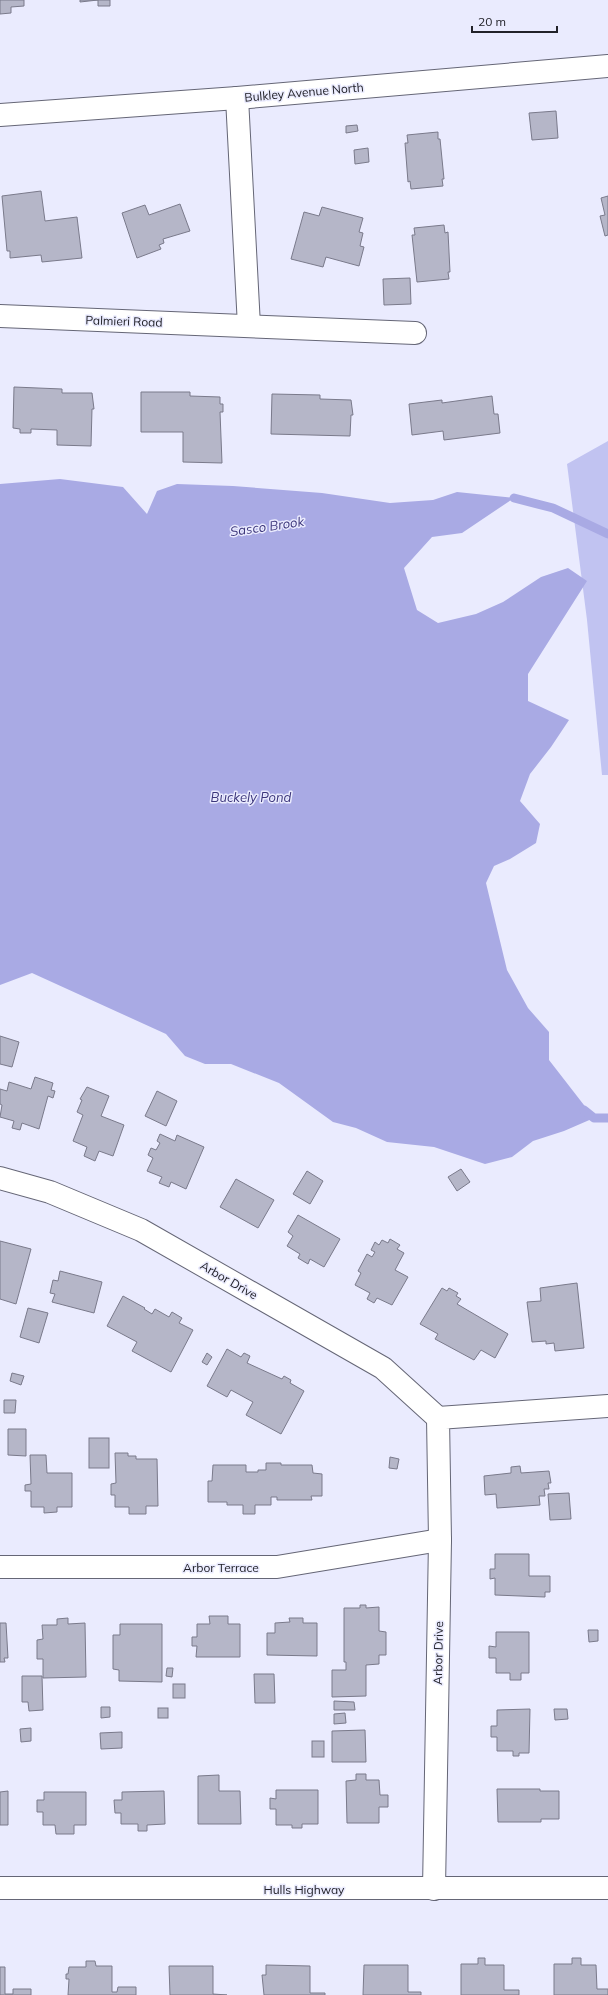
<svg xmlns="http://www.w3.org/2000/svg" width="608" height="1995" viewBox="0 0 608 1995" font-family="Mulish,sans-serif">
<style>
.green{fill:#c1c3f1}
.water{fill:#a9aae4}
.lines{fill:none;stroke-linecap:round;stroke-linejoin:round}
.stream{stroke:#a9aae4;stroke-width:9}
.building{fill:#b5b6c8;stroke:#7a7a8b}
.minor-casing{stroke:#656676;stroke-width:24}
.minor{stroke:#fff;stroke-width:22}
.labels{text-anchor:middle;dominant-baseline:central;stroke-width:3;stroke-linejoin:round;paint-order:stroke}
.street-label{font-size:12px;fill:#222229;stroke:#eaebfe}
.water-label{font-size:13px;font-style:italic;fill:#3c367b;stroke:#eaebfe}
</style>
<rect width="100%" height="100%" fill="#eaebfe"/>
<!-- green -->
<polygon class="green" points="608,441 608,775 602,775 587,620 567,464"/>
<!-- water -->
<polygon class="water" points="60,479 123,487 147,514 157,491 177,484 233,486 322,493 390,503 433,500 457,492 514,498 462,533 432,537 404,568 417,610 438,623 476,614 503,602 541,577 568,568 587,581 528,674 528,701 569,720 551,747 530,774 520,801 540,824 536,843 510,859 494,866 486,883 507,970 528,1008 549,1032 549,1060 594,1118 564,1131 533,1141 512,1157 485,1164 434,1147 387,1142 356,1128 333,1122 279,1083 231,1064 205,1064 185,1056 166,1034 32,973 0,985 0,484"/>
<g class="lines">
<!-- stream -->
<g class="stream">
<polyline points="514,498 553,508 608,534"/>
<polyline points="584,1110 594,1118 608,1118"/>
</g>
</g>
<!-- building -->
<g class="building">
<polygon points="0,0 24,0 24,6 11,7 11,13 0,14"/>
<polygon points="80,0 110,0 110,6 98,6 98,0 80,2"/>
<polygon points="556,111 558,138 532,140 529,113"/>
<polygon points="357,125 358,131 346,133 346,126"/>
<polygon points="438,132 438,139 440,139 444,179 442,179 443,186 411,189 410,181 408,182 405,143 408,143 407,135"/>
<polygon points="368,148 369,162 355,164 354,150"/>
<polygon points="41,191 45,221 77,217 82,258 42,262 41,255 10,258 10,251 7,251 2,196"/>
<polygon points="608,196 608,235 605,236 600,216 605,215 601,198"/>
<polygon points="180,204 190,231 163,239 164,243 159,245 161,249 137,258 122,213 145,205 149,215"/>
<polygon points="322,207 363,218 359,232 363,233 360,246 364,247 359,266 326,257 323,267 291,259 304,212 319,216"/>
<polygon points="444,225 445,233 448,232 450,272 448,272 449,279 417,282 412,235 415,235 414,228"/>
<polygon points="410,278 411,304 384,305 383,279"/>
<polygon points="14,387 62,389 62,393 92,393 94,409 92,409 91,446 57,445 57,430 31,429 31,433 20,433 20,429 13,428"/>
<polygon points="141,392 190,392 190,396 220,397 220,404 223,404 223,412 220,412 222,463 183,462 183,432 141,432"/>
<polygon points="272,394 320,395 320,399 351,400 353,415 351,415 350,436 271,434"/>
<polygon points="492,396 494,414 498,414 500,433 444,440 443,431 412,435 409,404 442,400 442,403"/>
<polygon points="0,1036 19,1042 12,1067 0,1064"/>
<polygon points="35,1077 53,1083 51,1090 55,1091 53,1098 48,1096 39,1129 22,1123 20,1130 12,1128 14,1121 0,1117 2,1105 0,1104 0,1089 7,1091 9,1082 31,1089"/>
<polygon points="87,1087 109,1096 101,1116 124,1125 113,1156 99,1151 95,1161 84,1156 87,1147 73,1141 83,1115 77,1112 82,1100 80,1099"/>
<polygon points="157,1091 177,1101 166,1126 145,1116"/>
<polygon points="160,1134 175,1141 177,1135 204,1147 186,1189 171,1182 169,1187 159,1183 162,1177 147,1171 153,1158 148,1155 151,1148 156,1150 160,1143 157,1141"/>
<polygon points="461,1169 470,1182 457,1191 448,1177"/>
<polygon points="307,1171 323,1181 310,1204 293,1194"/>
<polygon points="236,1179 274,1200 258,1228 220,1207"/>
<polygon points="298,1215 340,1239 324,1267 310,1259 308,1264 298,1258 300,1254 287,1246 293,1236 288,1232"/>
<polygon points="390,1239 400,1245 397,1249 404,1253 395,1270 408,1277 392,1305 377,1298 374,1303 367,1299 370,1293 355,1285 361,1273 358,1271 367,1254 372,1257 375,1252 371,1250 375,1242 379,1245 382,1240 388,1243"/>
<polygon points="0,1241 31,1249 16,1304 0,1299"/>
<polygon points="60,1271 102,1282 94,1313 52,1302 55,1294 50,1293 53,1280 58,1281"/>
<polygon points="577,1283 584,1348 555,1351 554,1343 546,1344 546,1341 532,1342 527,1302 541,1301 540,1288"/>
<polygon points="442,1288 447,1291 449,1288 458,1293 456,1296 461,1299 457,1304 508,1334 495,1358 481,1350 474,1360 435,1339 438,1334 420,1324"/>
<polygon points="123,1296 145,1308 144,1309 152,1314 155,1309 169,1317 172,1312 182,1318 179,1323 193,1330 171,1372 132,1351 137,1342 107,1326"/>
<polygon points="28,1308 48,1313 39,1343 20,1337"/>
<polygon points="227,1349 241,1357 244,1353 250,1356 247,1363 282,1379 284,1376 291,1380 290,1383 304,1391 281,1434 246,1415 253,1402 231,1390 227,1397 207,1386"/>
<polygon points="207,1353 212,1357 207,1365 202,1362"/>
<polygon points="12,1373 24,1376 21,1385 10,1381"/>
<polygon points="4,1400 16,1400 15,1413 4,1413"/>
<polygon points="8,1429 26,1429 26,1456 8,1455"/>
<rect x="89" y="1438" width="20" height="30"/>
<polygon points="115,1453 128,1453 128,1456 136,1456 136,1459 157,1459 158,1506 146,1506 146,1514 129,1514 129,1507 115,1507 115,1495 111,1495 111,1484 116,1483"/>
<polygon points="30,1455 46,1455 47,1473 72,1473 72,1507 57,1507 57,1512 44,1513 44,1507 31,1507 31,1491 25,1491 25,1485 31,1484"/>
<polygon points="390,1457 399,1459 397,1469 389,1468"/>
<polygon points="266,1463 281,1463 281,1465 312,1465 313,1473 322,1474 322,1496 311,1496 312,1500 277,1500 277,1497 271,1497 271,1505 255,1505 255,1514 243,1514 243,1505 227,1505 227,1502 208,1502 208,1481 212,1481 213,1465 246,1465 246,1472 258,1472 258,1470 266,1470"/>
<polygon points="520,1466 521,1473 549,1471 551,1483 548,1483 549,1489 544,1489 545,1496 539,1496 540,1505 497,1508 496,1494 485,1495 484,1476 511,1473 511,1467"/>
<polygon points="569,1493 571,1519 550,1520 548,1494"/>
<polygon points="495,1554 529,1554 529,1576 550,1576 550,1592 545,1592 545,1597 495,1595 495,1578 490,1579 490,1569 495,1569"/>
<polygon points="360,1605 366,1605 366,1608 379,1607 379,1631 386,1632 386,1655 379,1655 379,1664 366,1665 366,1696 332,1697 332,1670 346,1670 346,1662 344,1662 344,1608 360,1608"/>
<polygon points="209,1616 228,1616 228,1624 240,1624 240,1657 196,1657 197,1646 192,1646 192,1637 197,1637 197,1624 210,1624"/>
<polygon points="68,1618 68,1624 85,1623 86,1677 43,1678 43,1659 37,1659 37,1640 43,1639 42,1625 57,1625 57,1619"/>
<polygon points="289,1618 303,1618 303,1623 317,1623 317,1656 267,1655 267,1633 275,1633 275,1623 290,1622"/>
<polygon points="0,1623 6,1623 8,1658 4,1658 5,1662 0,1662"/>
<polygon points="120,1624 162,1624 162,1682 119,1681 119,1670 113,1669 113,1635 120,1635"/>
<polygon points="588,1630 598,1630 598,1641 589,1642"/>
<polygon points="496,1632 529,1632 529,1673 521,1673 521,1680 510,1680 510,1673 496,1673 496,1658 489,1658 489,1646 496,1647"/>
<polygon points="167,1668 173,1668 172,1677 166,1676"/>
<polygon points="254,1674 274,1674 275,1703 255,1703"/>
<polygon points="22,1676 42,1676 43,1710 29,1711 28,1702 22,1702"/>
<rect x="173" y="1684" width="12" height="14"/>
<polygon points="334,1701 354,1702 355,1710 334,1710"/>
<polygon points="101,1707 110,1707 110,1717 101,1718"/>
<rect x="158" y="1708" width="10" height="10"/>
<polygon points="530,1709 529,1753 519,1753 519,1756 513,1756 513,1751 497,1751 497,1737 491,1737 491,1726 497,1726 497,1710"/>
<polygon points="554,1709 567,1709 568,1719 555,1720"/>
<polygon points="345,1713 346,1723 334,1724 334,1714"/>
<polygon points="31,1728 31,1741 21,1742 20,1729"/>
<polygon points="365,1730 366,1762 332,1762 332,1731"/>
<polygon points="122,1732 122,1748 101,1749 100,1733"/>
<rect x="312" y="1741" width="12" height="16"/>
<polygon points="356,1774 366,1774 366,1780 379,1780 380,1795 388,1795 388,1807 379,1807 379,1823 347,1823 346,1781 356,1780"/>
<polygon points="219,1775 219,1791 240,1791 241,1824 198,1824 198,1776"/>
<polygon points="497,1789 540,1789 540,1791 559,1791 559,1819 541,1819 541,1822 498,1822"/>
<polygon points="276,1790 318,1790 318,1824 302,1824 302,1828 292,1828 292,1825 276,1825 276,1809 270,1809 270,1798 276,1799"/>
<polygon points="8,1791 8,1825 0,1825 0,1792"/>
<polygon points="164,1791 165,1824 147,1825 147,1831 138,1831 138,1824 121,1824 121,1813 115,1813 114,1800 122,1800 122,1792"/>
<polygon points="44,1792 86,1792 86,1825 74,1825 74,1834 56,1834 55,1825 43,1825 43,1812 37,1812 37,1800 44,1800"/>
<polygon points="478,1958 485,1958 485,1965 504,1965 504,1990 519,1990 519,1995 461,1995 461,1964 478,1964"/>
<polygon points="572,1958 581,1958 581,1965 596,1965 597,1989 608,1989 608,1995 554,1995 554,1964 572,1964"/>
<polygon points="86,1961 95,1961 96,1966 112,1966 112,1992 117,1992 118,1987 136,1987 136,1995 68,1995 69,1979 66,1979 66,1974 68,1974 69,1967 86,1967"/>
<polygon points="266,1965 310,1966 310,1993 325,1993 325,1995 264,1995 262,1975 266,1975"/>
<polygon points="364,1965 408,1965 408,1992 421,1992 421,1995 363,1995"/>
<polygon points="169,1966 213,1966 213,1994 227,1995 170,1995"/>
<polygon points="0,1967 5,1967 5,1994 13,1994 13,1989 31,1989 31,1995 0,1995"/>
</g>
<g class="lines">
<defs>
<g id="minor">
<polyline points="237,98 249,326"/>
<polyline points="0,115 237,98 608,66"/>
<polyline points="0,316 415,333"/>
<polyline points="0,1178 50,1192 141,1230 383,1368 438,1418"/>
<polyline points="0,1567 277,1567 440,1540"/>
<polyline points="0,1888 608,1888"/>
<polyline points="434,1889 440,1540 438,1418 608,1406"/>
</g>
</defs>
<!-- minor casing -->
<use href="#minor" class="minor-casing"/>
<!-- minor -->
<use href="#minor" class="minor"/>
</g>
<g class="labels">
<!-- street labels -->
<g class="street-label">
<text transform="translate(304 92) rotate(-5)">Bulkley Avenue North</text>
<text transform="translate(124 321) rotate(2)">Palmieri Road</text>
<text transform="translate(229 1280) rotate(30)">Arbor Drive</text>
<text x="221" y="1567">Arbor Terrace</text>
<text transform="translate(438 1653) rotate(-89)">Arbor Drive</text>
<text x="304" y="1889">Hulls Highway</text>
</g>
<!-- water labels -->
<g class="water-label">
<text transform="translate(267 526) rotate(-8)">Sasco Brook</text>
<text x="251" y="797">Buckely Pond</text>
</g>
</g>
<!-- scale -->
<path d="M472 26v6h85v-6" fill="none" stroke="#222229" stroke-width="2"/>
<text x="478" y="26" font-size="12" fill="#222229" stroke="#eaebfe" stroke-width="3" paint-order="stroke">20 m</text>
</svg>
